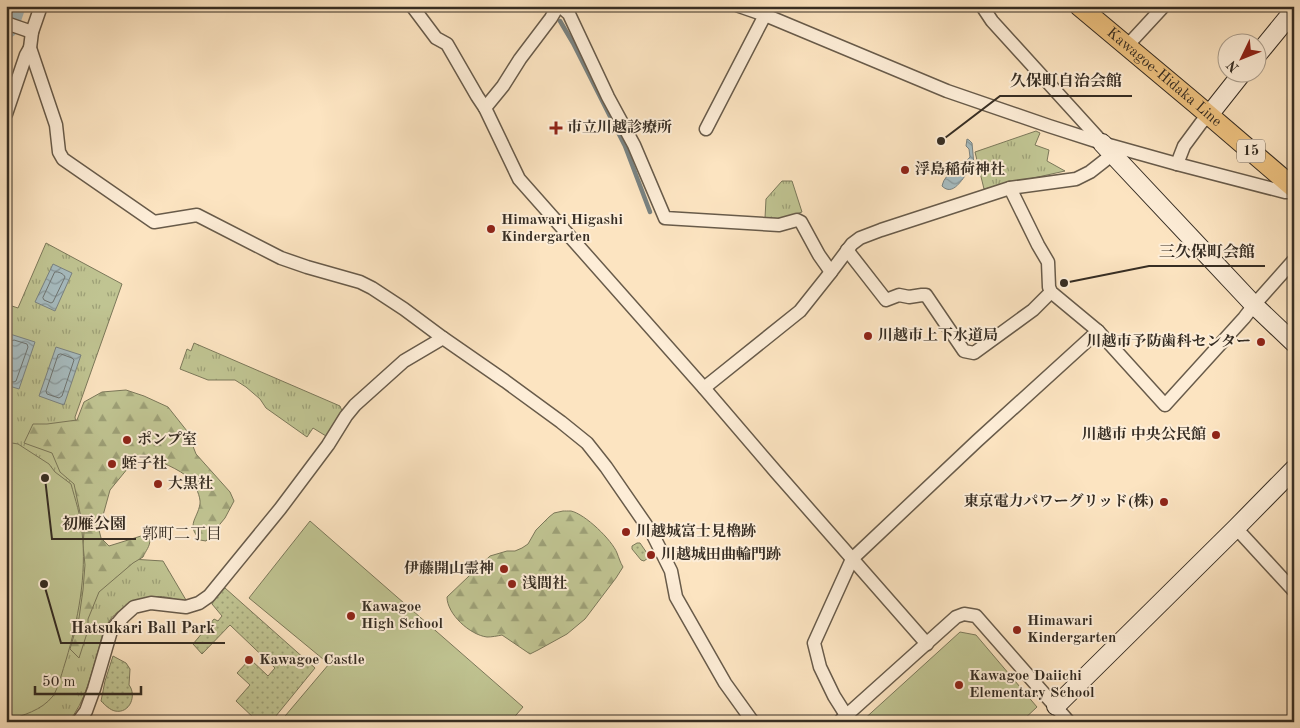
<svg xmlns="http://www.w3.org/2000/svg" width="1300" height="728" viewBox="0 0 1300 728" font-family="'Old Standard TT','Noto Serif JP',serif">
<style>
.grass{fill:url(#grass-tufts);stroke:#7b785a}
.forest{fill:url(#forest-firs);stroke:#7b785a}
.garden{fill:url(#garden-dots);stroke:#7b785a}
.pitch{fill:#c0c492;stroke:#7b785a}
.water{fill:url(#water-waves);stroke:#798281}
.lines{fill:none;stroke-linecap:round;stroke-linejoin:round}
.shore{stroke:#6e7471;stroke-width:1}
.stream{stroke:#798281;stroke-width:4.5}
.river{stroke:#a6bbbf;stroke-width:25}
.street-casing{stroke:#685b4a;stroke-width:15}
.secondary-casing{stroke:#362d23;stroke-width:20}
.primary-casing{stroke:#362d23;stroke-width:21}
.street{stroke:#fdedd7;stroke-width:12}
.secondary{stroke:#fdedd7;stroke-width:18}
.primary{stroke:#eec280;stroke-width:19}
.poi-dot{fill:#8f2418;stroke:#fdedd7;stroke-width:2}
.labels{text-anchor:middle;dominant-baseline:central;stroke-width:4;stroke-linejoin:round;paint-order:stroke}
.shield{fill:#fdedd7;stroke:#726759;stroke-width:1}
.shield-label{font-size:14px;font-weight:bold;fill:#362d23}
.street-label{font-size:15px;fill:#362d23;stroke:#fdedd7}
.poi-label{font-size:15px;font-weight:bold;fill:#362d23;stroke:#fdedd7;text-anchor:start}
.neighbourhood-label{font-size:16px;fill:#362d23;stroke:#fdedd7}
.leader{fill:none;stroke:#362d23;stroke-width:2}
.callout-dot{fill:#362d23;stroke:#fdedd7;stroke-width:2}
.callout-label{font-size:16px;text-anchor:middle;font-weight:bold;fill:#362d23;stroke:#fdedd7;stroke-width:4;stroke-linejoin:round;paint-order:stroke}
</style>
<defs>
<pattern id="grass-tufts" width="24" height="20" patternUnits="userSpaceOnUse" patternTransform="scale(1.25)"><rect width="24" height="20" fill="#c0c492"/><path d="M3 7l-1-3M5 7V3M7 7l1-3M15 17l-1-3M17 17v-4M19 17l1-3" fill="none" stroke="#9da077"/></pattern>
<pattern id="forest-firs" width="22" height="20" patternUnits="userSpaceOnUse" patternTransform="scale(1.25)"><rect width="22" height="20" fill="#c0c492"/><path d="M5 1l3.5 6h-7zM16 11l3.5 6h-7z" fill="#9da077"/></pattern>
<pattern id="garden-dots" width="8" height="8" patternUnits="userSpaceOnUse" patternTransform="scale(1.25)"><rect width="8" height="8" fill="#c0c492"/><path d="M2 2h.1M6 6h.1" fill="none" stroke="#9da077" stroke-width="1.8" stroke-linecap="round"/></pattern>
<pattern id="water-waves" width="16" height="10" patternUnits="userSpaceOnUse" patternTransform="scale(1.25)"><rect width="16" height="10" fill="#a6bbbf"/><path d="M0 5q4-4 8 0t8 0" fill="none" stroke="#88989b"/></pattern>
</defs>
<rect width="100%" height="100%" fill="#fce4c1"/>
<filter id="stains"><feTurbulence type="fractalNoise" baseFrequency=".004" numOctaves="4"/><feColorMatrix values="0 0 0 0 .2 0 0 0 0 .09 0 0 0 0 .02 0 0 0 .5 -.17"/></filter>
<radialGradient id="worn" r=".72"><stop offset=".6" stop-color="#630" stop-opacity="0"/><stop offset="1" stop-color="#630" stop-opacity=".3"/></radialGradient>
<!-- grass -->
<g class="grass">
<polygon points="1036,131 1040,133 1035,145 1049,150 1047,161 1065,171 984,189 975,152"/>
<polygon points="782,181 792,181 802,212 780,219 765,218 766,199"/>
<path d="M 46,243 L 122,284 L 75,417 L 93,539 L 131,559 L 163,561 L 186,600 L 183,601 C 160,595 154,594 131,604 C 124,607 115,613 110,620 C 104,628 101,639 99,648 C 91,673 86,702 68,722 L 6,722 L 6,304 L 18,308 Z"/>
<polygon points="194,343 340,406 342,411 326,436 313,428 307,437 266,408 260,399 246,387 235,380 208,380 180,369 187,349 191,351"/>
</g>
<!-- forest -->
<g class="forest">
<path d="M 126,390 L 144,396 L 168,407 L 187,431 L 196,454 L 230,492 L 234,501 L 225,518 L 206,541 L 200,540 C 186,524 197,520 200,504 C 201,497 195,484 190,479 C 180,469 158,461 145,455 L 137,457 L 110,490 L 99,530 L 101,538 L 109,546 L 141,536 L 150,539 C 150,547 146,550 143,557 L 133,563 L 99,592 L 88,619 L 88,630 L 79,658 L 70,649 L 79,618 L 83,590 L 85,565 L 83,545 L 84,532 L 74,484 L 60,472 L 52,453 L 24,443 L 33,424 L 47,424 L 77,420 L 84,402 L 102,392 Z"/>
<path d="M 563,511 C 565,511 568,511 571,511 C 585,514 612,540 617,553 C 619,558 620,562 623,567 L 616,578 L 585,619 L 567,634 L 538,650 L 530,654 L 502,635 C 497,636 492,637 487,637 C 470,635 447,614 447,597 L 490,556 L 507,551 L 515,551 L 522,548 L 528,544 L 536,530 L 549,517 L 554,513 Z"/>
</g>
<!-- garden -->
<g class="garden">
<polygon points="637,543 640,543 649,556 648,558 644,561 641,560 632,549 632,546"/>
<polygon points="225,588 315,668 271,722 258,722 236,701 250,685 237,673 250,659 268,676 275,668 230,625 202,654 193,644 214,619 218,621 222,616 212,604 212,602"/>
<path d="M 113,656 L 126,663 L 130,669 L 129,685 C 137,695 130,714 115,711 C 110,710 105,705 101,701 L 105,681 Z"/>
</g>
<!-- pitch -->
<g class="pitch">
<path d="M 6,442 L 18,444 L 49,464 L 55,472 L 71,484 C 75,499 81,516 82,532 C 87,575 78,620 66,660 C 63,669 58,689 53,696 C 41,711 23,715 6,721 Z"/>
<polygon points="310,521 523,707 510,722 280,722 329,664 249,598"/>
<polygon points="960,632 976,635 1037,707 1021,722 861,722"/>
</g>
<!-- water -->
<g class="water">
<path d="M 967,139 L 969,140 L 972,143 L 974,165 C 972,167 970,169 968,172 C 962,179 953,197 942,186 C 945,171 962,168 970,157 L 969,149 L 966,146 Z"/>
<polygon points="53,264 72,273 55,311 35,302"/>
<polygon points="10,334 35,342 19,389 6,385 6,345"/>
<polygon points="56,347 81,355 64,405 39,396"/>
</g>
<g class="lines">
<!-- shore -->
<g class="shore">
<path d="M 55,272 C 58,271 64,274 65,277 L 53,302 L 51,303 L 44,300 L 43,298 Z"/>
<polyline points="6,343 14,340 27,344 28,347 16,381 14,382 6,381"/>
<polygon points="61,354 72,358 74,360 62,396 59,398 47,394 46,391 58,355"/>
</g>
<!-- stream -->
<polyline class="stream" points="560,21 573,43 625,146 650,212"/>
<!-- river -->
<polyline class="river" points="6,26 13,6"/>
<defs>
<g id="street">
<polyline points="41,6 32,32 30,48 56,125 59,152 63,159 154,222 197,215 281,258 307,267 360,282 372,288 404,309 443,338"/>
<polyline points="412,6 436,38 447,44 477,96 485,108"/>
<polyline points="558,6 551,18 520,59 503,86 485,108 519,179 704,388 776,472 927,644"/>
<polyline points="560,6 569,14 608,97 634,145 665,218 779,225 797,220 801,222 819,255 831,272"/>
<polyline points="739,6 765,15 947,91 1049,126 1102,143 1177,164 1285,192 1294,192"/>
<polyline points="982,6 992,21 1101,141"/>
<polyline points="6,23 32,32"/>
<polyline points="1127,46 1164,6"/>
<polyline points="6,114 26,55 30,48"/>
<polyline points="706,129 765,15"/>
<polyline points="1177,164 1184,146 1201,123 1209,115"/>
<polyline points="1010,188 1038,245 1048,262 1049,287 1051,292 1098,331 1165,405 1244,318 1254,305 1294,260"/>
<polyline points="847,250 886,300 899,295 909,297 922,295 926,295 964,351 974,353 1033,310 1051,292"/>
<polyline points="704,388 800,311 831,272 852,244 860,238 881,230 1010,188 1076,179 1090,172 1113,154"/>
<polyline points="1236,528 1294,591"/>
<polyline points="846,715 834,696 820,667 814,643 852,559 977,441 1098,331"/>
<polyline points="78,722 86,711 94,689 111,631 123,617 134,607 151,603 186,607 199,603 209,596 280,509 328,445 346,416 355,405 404,361 443,338 505,381 561,422 587,443 606,467 653,535 671,571 676,597 725,683 753,722"/>
<polyline points="839,722 956,617 964,614 976,616 1069,722"/>
</g>
<g id="secondary">
<polyline points="1258,54 1294,10"/>
<polyline points="1209,115 1243,72"/>
<polyline points="1102,143 1254,305 1294,343"/>
<polyline points="1056,706 1236,528 1294,469"/>
</g>
<g id="primary">
<path id="s1" d="M 1079,6 L 1196,104 L 1294,188"/>
</g>
</defs>
<!-- street casing -->
<use href="#street" class="street-casing"/>
<!-- secondary casing -->
<use href="#secondary" class="secondary-casing"/>
<!-- primary casing -->
<use href="#primary" class="primary-casing"/>
<!-- street -->
<use href="#street" class="street"/>
<!-- secondary -->
<use href="#secondary" class="secondary"/>
<!-- primary -->
<use href="#primary" class="primary"/>
</g>
<!-- markers -->
<g class="poi-dot">
<path d="M553.5 120.5h5v5h5v5h-5v5h-5v-5h-5v-5h5z"/>
<circle cx="905" cy="170" r="5"/>
<circle cx="491" cy="229" r="5"/>
<circle cx="868" cy="336" r="5"/>
<circle cx="1261" cy="342" r="5"/>
<circle cx="1216" cy="435" r="5"/>
<circle cx="127" cy="440" r="5"/>
<circle cx="112" cy="464" r="5"/>
<circle cx="158" cy="484" r="5"/>
<circle cx="1164" cy="502" r="5"/>
<circle cx="626" cy="532" r="5"/>
<circle cx="651" cy="555" r="5"/>
<circle cx="504" cy="569" r="5"/>
<circle cx="512" cy="584" r="5"/>
<circle cx="351" cy="616" r="5"/>
<circle cx="1017" cy="630" r="5"/>
<circle cx="249" cy="660" r="5"/>
<circle cx="959" cy="685" r="5"/>
</g>
<g class="labels">
<!-- shield labels -->
<rect class="shield" x="1237" y="139.5" width="28" height="23" rx="4"/>
<g class="shield-label">
<text x="1251" y="151">15</text>
</g>
<!-- street labels -->
<g class="street-label">
<text stroke="none"><textPath href="#s1" startOffset="111">Kawagoe-Hidaka Line</textPath></text>
</g>
<!-- poi labels -->
<g class="poi-label">
<text x="567" y="128">市立川越診療所</text>
<text x="915" y="170">浮島稲荷神社</text>
<text x="501" y="220">Himawari Higashi<tspan x="501" dy="17">Kindergarten</tspan></text>
<text x="878" y="336">川越市上下水道局</text>
<text x="1251" y="342" text-anchor="end">川越市予防歯科センター</text>
<text x="1206" y="435" text-anchor="end">川越市 中央公民館</text>
<text x="137" y="440">ポンプ室</text>
<text x="122" y="464">蛭子社</text>
<text x="168" y="484">大黒社</text>
<text x="1154" y="502" text-anchor="end">東京電力パワーグリッド(株)</text>
<text x="636" y="532">川越城富士見櫓跡</text>
<text x="661" y="555">川越城田曲輪門跡</text>
<text x="494" y="569" text-anchor="end">伊藤開山霊神</text>
<text x="522" y="584">浅間社</text>
<text x="361" y="607">Kawagoe<tspan x="361" dy="17">High School</tspan></text>
<text x="1027" y="621">Himawari<tspan x="1027" dy="17">Kindergarten</tspan></text>
<text x="259" y="660">Kawagoe Castle</text>
<text x="969" y="676">Kawagoe Daiichi<tspan x="969" dy="17">Elementary School</tspan></text>
</g>
<!-- neighbourhood labels -->
<g class="neighbourhood-label">
<text x="182" y="535">郭町二丁目</text>
</g>
</g>
<!-- callouts -->
<path class="leader" d="M941 141L1000 96H1132M1064 283L1149 266H1265M45 478L52 539H136M44 584L61 643H225"/>
<g class="callout-dot">
<circle cx="941" cy="141" r="5"/>
<circle cx="1064" cy="283" r="5"/>
<circle cx="45" cy="478" r="5"/>
<circle cx="44" cy="584" r="5"/>
</g>
<g class="callout-label">
<text x="1066" y="86">久保町自治会館</text>
<text x="1207" y="257">三久保町会館</text>
<text x="94" y="529">初雁公園</text>
<text x="143" y="633">Hatsukari Ball Park</text>
</g>
<!-- margin -->
<rect width="1300" height="728" fill="none" stroke="#fce4c1" stroke-width="25"/>
<rect x="8" y="8" width="1285" height="713" fill="none" stroke="#362d23" stroke-width="2.5"/>
<rect x="12" y="12" width="1275" height="703" fill="none" stroke="#362d23"/>
<!-- north arrow -->
<g transform="translate(1242 58) rotate(227)"><circle r="24" fill="#fdedd7" stroke="#ada08f"/>
<path d="M0-4L9 19L0 12L-9 19Z" fill="#8f2418"/>
<text y="-8" font-size="14" font-weight="bold" text-anchor="middle" fill="#362d23">N</text>
</g>
<!-- scale -->
<path d="M35 686v8h106v-8" fill="none" stroke="#362d23" stroke-width="2.5"/>
<text x="42" y="686" font-size="15" fill="#362d23" stroke="#fdedd7" stroke-width="4" paint-order="stroke">50 m</text>
<rect width="100%" height="100%" filter="url(#stains)"/>
<rect width="100%" height="100%" fill="url(#worn)"/>
</svg>
